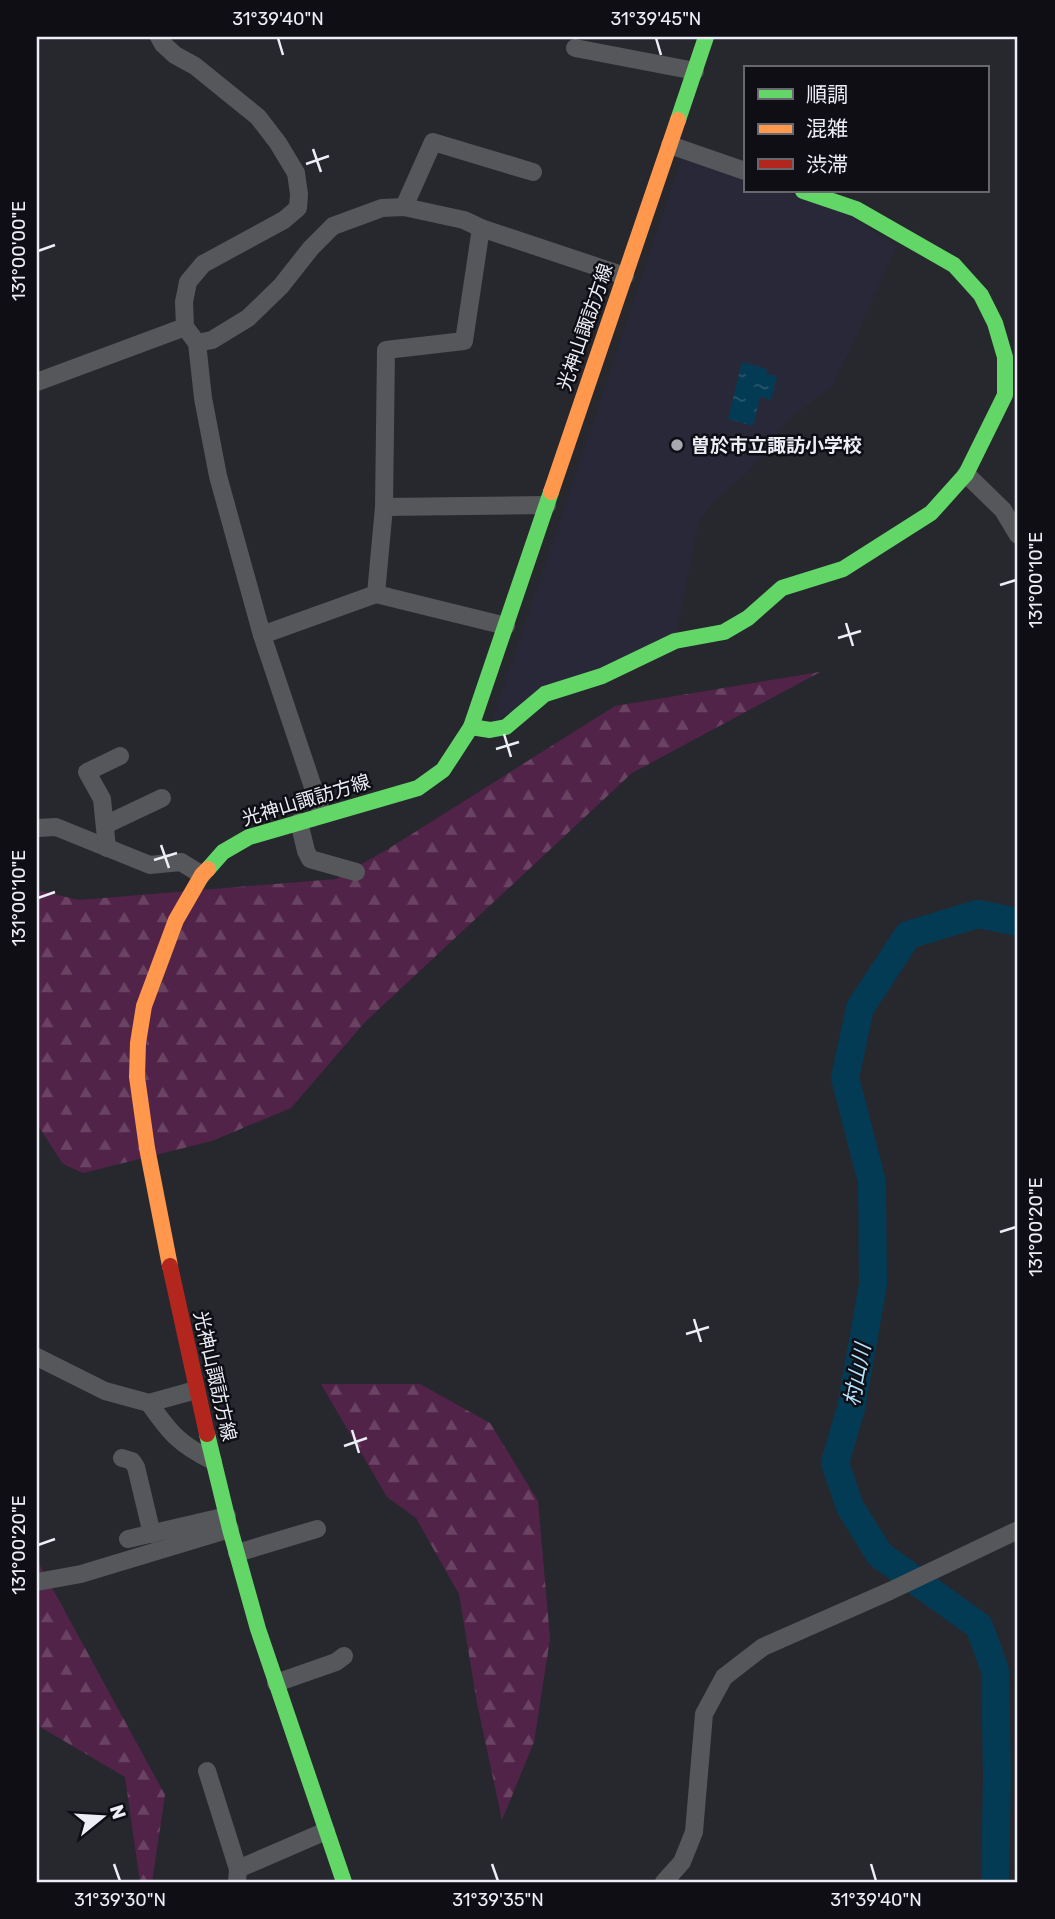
<svg xmlns="http://www.w3.org/2000/svg" width="1055" height="1919" viewBox="0 0 1055 1919" font-family="Rubik,'Noto Sans JP',sans-serif">
<style>
.built{fill:#292839}
.forest{fill:url(#forest-firs)}
.water{fill:url(#water-ripples)}
.lines{fill:none;stroke-linecap:round;stroke-linejoin:round}
.river{stroke:#043b54;stroke-width:28}
.street{stroke:#56575a;stroke-width:18}
.fast{stroke:#63d668;stroke-width:16}
.slow{stroke:#ff974d;stroke-width:16}
.jam{stroke:#b3261e;stroke-width:16}
.ticks{fill:none;stroke:#ecedf6;stroke-width:2.5}
.poi-dot{fill:#a7a8b0;stroke:#0e0e14;stroke-width:2.5}
.labels{text-anchor:middle;dominant-baseline:central;stroke-width:5;stroke-linejoin:round;paint-order:stroke}
.street-label{font-size:19px;fill:#ecedf6;stroke:#0e0e14}
.poi-label{font-size:19px;font-weight:bold;fill:#ecedf6;stroke:#0e0e14;text-anchor:start}
.water-label{font-size:21px;font-style:italic;fill:#b4e2fd;stroke:#0e0e14}
.neatline{fill:none;stroke:#ecedf6;stroke-width:2.5}
.ticks-label{font-size:18px;text-anchor:middle;fill:#ecedf6}
</style>
<defs>
<pattern id="forest-firs" width="22" height="20" patternUnits="userSpaceOnUse" patternTransform="scale(1.75)"><rect width="22" height="20" fill="#512348"/><path d="M5 1l3.5 6h-7zM16 11l3.5 6h-7z" fill="#6a4363"/></pattern>
<pattern id="water-ripples" width="26" height="14" patternUnits="userSpaceOnUse" patternTransform="scale(1.75)"><rect width="26" height="14" fill="#043b54"/><path d="M2 4q2-2 4 0t4 0M15 11q2-2 4 0t4 0" fill="none" stroke="#29586d"/></pattern>
</defs>
<rect width="100%" height="100%" fill="#27272e"/>
<!-- built -->
<polygon class="built" points="683,154 745,177 745,191 785,191 844,212 897,246 843,365 831,388 789,419 748,472 715,500 699,521 676,637 492,722"/>
<!-- forest -->
<g class="forest">
<polygon points="820,672 632,773 365,1022 291,1108 212,1141 83,1173 63,1164 37,1124 37,890 79,900 336,879 388,849 615,706"/>
<polygon points="321,1384 420,1384 490,1423 538,1501 550,1639 534,1742 502,1820 477,1703 459,1594 416,1518 387,1497"/>
<polygon points="37,1560 165,1795 152,1882 140,1882 125,1777 37,1725"/>
</g>
<!-- water -->
<polygon class="water" points="742,362 767,369 766,374 777,376 771,400 760,397 753,426 728,419"/>
<g class="lines">
<!-- river -->
<polyline class="river" points="995,1882 997,1775 995,1670 979,1626 880,1555 850,1507 835,1463 851,1408 873,1285 872,1182 845,1078 860,1008 908,935 978,914 1018,922"/>
<!-- street -->
<g class="street">
<polyline points="159,37 163,44 175,55 195,66 258,117 278,143 296,173 299,194 298,208 284,220 203,264 188,282 184,302 185,327 197,343 203,398 218,476 262,635 322,814"/>
<polyline points="575,48 695,71"/>
<polyline points="670,145 745,171"/>
<polyline points="404,207 433,142 533,172"/>
<polyline points="197,343 212,340 248,318 281,286 311,248 333,226 382,208 404,207 464,220 481,228 625,276"/>
<polyline points="37,382 185,327"/>
<polyline points="966,474 1003,510 1018,535"/>
<polyline points="384,507 386,350 464,341 481,228"/>
<polyline points="376,594 506,626"/>
<polyline points="262,635 376,594 384,507 547,505"/>
<polyline points="299,822 306,851 310,859 356,872"/>
<polyline points="105,825 162,798"/>
<polyline points="37,828 56,827 150,865 181,862 202,875"/>
<polyline points="107,848 102,799 87,772 120,756"/>
<polyline points="37,1357 105,1391 149,1403 196,1390"/>
<path d="M 149,1403 C 170,1433 179,1444 213,1461"/>
<polyline points="122,1458 132,1461 136,1467 152,1534"/>
<polyline points="128,1539 227,1516"/>
<polyline points="237,1553 317,1529"/>
<polyline points="37,1582 81,1574 230,1529"/>
<polyline points="276,1683 336,1662 344,1656"/>
<polyline points="207,1771 238,1869"/>
<polyline points="237,1882 238,1869 326,1831"/>
<polyline points="664,1882 682,1862 694,1832 704,1714 724,1677 763,1647 890,1591 1018,1530"/>
</g>
<!-- fast -->
<g class="fast">
<polyline points="678,120 706,37"/>
<polyline points="471,727 490,730 506,727 545,694 602,676 675,641 724,632 748,618 782,588 843,569 931,513 966,474 1005,395 1005,357 995,323 981,295 954,265 856,209 803,191"/>
<polyline points="208,869 223,852 249,837 418,788 443,770 471,727 551,492"/>
<polyline points="207,1434 230,1529 258,1629 344,1882"/>
</g>
<!-- slow -->
<g class="slow">
<polyline points="551,492 678,120"/>
<polyline points="170,1266 147,1148 137,1077 138,1043 144,1006 176,920 202,875 208,869"/>
</g>
<!-- jam -->
<polyline class="jam" points="170,1266 207,1434"/>
</g>
<!-- ticks -->
<path class="ticks" d="M 278,38 L 283,55M 656,38 L 661,55M 313,149 L 321,172M 306,164 L 329,156M 38,251 L 55,245M 1000,585 L 1016,580M 846,623 L 853,646M 838,638 L 861,631M 504,734 L 511,757M 496,749 L 519,742M 161,845 L 169,868M 154,860 L 177,853M 38,898 L 55,892M 1000,1232 L 1016,1227M 694,1319 L 701,1342M 686,1334 L 709,1327M 352,1430 L 359,1453M 344,1446 L 367,1438M 38,1545 L 55,1539M 114,1864 L 120,1881M 492,1864 L 498,1881M 871,1864 L 876,1881"/>
<!-- markers -->
<circle class="poi-dot" cx="677" cy="445" r="7"/>
<g class="labels">
<!-- street labels -->
<g class="street-label">
<text transform="translate(585 327) rotate(-71)">光神山諏訪方線</text>
<text transform="translate(306 800) rotate(-17)">光神山諏訪方線</text>
<text transform="translate(215 1376) rotate(77)">光神山諏訪方線</text>
</g>
<!-- poi labels -->
<g class="poi-label">
<text x="691" y="445">曽於市立諏訪小学校</text>
</g>
<!-- water labels -->
<g class="water-label">
<text transform="translate(857 1375) rotate(-79)">村山川</text>
</g>
</g>
<!-- border -->
<rect width="1055" height="1919" fill="none" stroke="#0e0e14" stroke-width="77"/>
<!-- legend -->
<rect x="744" y="66" width="245" height="126" fill="#0e0e14" stroke="#67676e" stroke-width="2"/>
<rect x="758" y="89" width="35" height="10" fill="#63d668" stroke="#67676e" stroke-width="2"/>
<text x="806" y="102" font-size="21" fill="#ecedf6">順調</text>
<rect x="758" y="124" width="35" height="10" fill="#ff974d" stroke="#67676e" stroke-width="2"/>
<text x="806" y="136" font-size="21" fill="#ecedf6">混雑</text>
<rect x="758" y="159" width="35" height="10" fill="#b3261e" stroke="#67676e" stroke-width="2"/>
<text x="806" y="172" font-size="21" fill="#ecedf6">渋滞</text>
<!-- north arrow -->
<g transform="translate(102 1817) rotate(72)" stroke="#0e0e14" stroke-width="5" paint-order="stroke">
<path d="M0-5L12 26L0 18L-12 26Z" fill="#ecedf6"/>
<text y="-10" font-size="19" font-weight="bold" text-anchor="middle" fill="#ecedf6">N</text>
</g>
<rect x="38" y="38" width="978" height="1843" class="neatline"/>
<g class="ticks-label">
<text x="278" y="25">31°39'40"N</text>
<text x="656" y="25">31°39'45"N</text>
<text transform="translate(19 251) rotate(-90)" y="6">131°00'00"E</text>
<text transform="translate(1036 580) rotate(-90)" y="6">131°00'10"E</text>
<text transform="translate(19 898) rotate(-90)" y="6">131°00'10"E</text>
<text transform="translate(1036 1227) rotate(-90)" y="6">131°00'20"E</text>
<text transform="translate(19 1545) rotate(-90)" y="6">131°00'20"E</text>
<text x="120" y="1906">31°39'30"N</text>
<text x="498" y="1906">31°39'35"N</text>
<text x="876" y="1906">31°39'40"N</text>
</g>
</svg>
